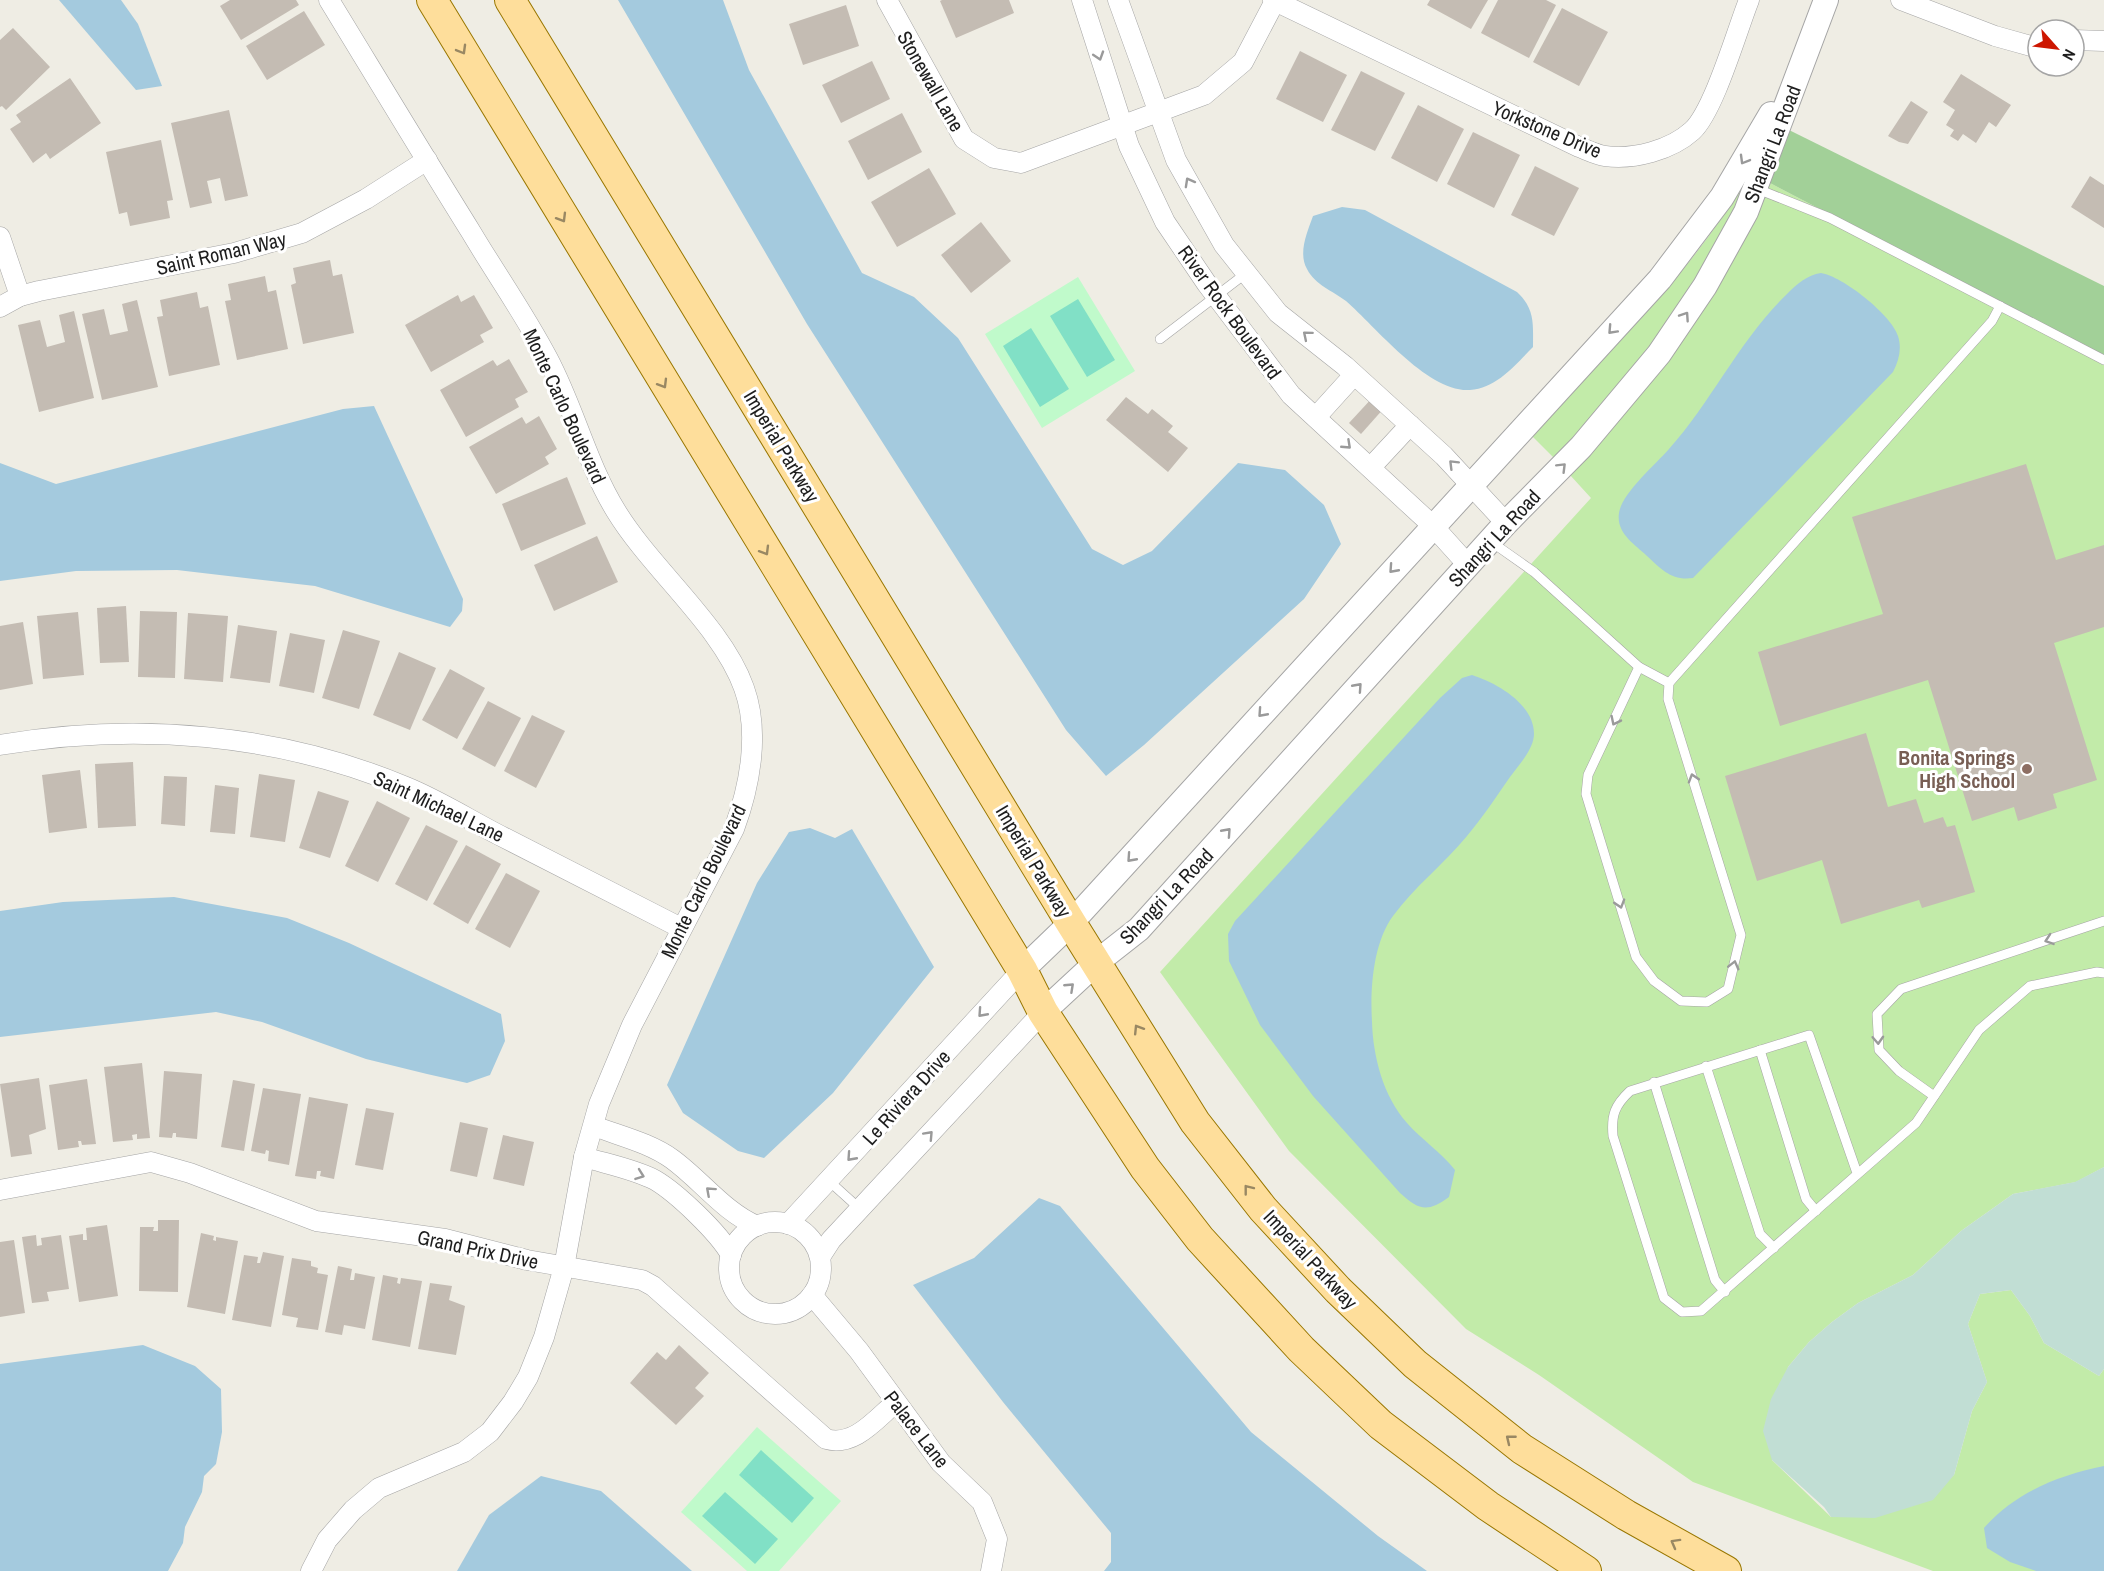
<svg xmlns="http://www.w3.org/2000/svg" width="2104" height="1571" viewBox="0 0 2104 1571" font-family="'Archivo Narrow',sans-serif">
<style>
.grass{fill:#c2eba9}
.forest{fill:#a2d098}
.wetland{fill:#c1ded4}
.park{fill:#c0facb}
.pitch{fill:#81e0c6}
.water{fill:#a4cade}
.building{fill:#c4bcb3}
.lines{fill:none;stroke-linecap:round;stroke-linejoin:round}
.service-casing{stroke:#a5a5a5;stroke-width:10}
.minor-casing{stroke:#a5a5a5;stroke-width:21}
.tertiary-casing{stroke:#a5a5a5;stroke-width:26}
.primary-casing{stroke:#970;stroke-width:32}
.service{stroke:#fff;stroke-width:9}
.minor{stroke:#fff;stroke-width:20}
.tertiary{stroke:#fff;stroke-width:24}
.primary{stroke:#fede9b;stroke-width:30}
.oneway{stroke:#998863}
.oneway2{stroke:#9a9a9a}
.education-dot{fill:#8d6e63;stroke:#fff;stroke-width:2}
.labels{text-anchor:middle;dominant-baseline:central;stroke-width:6;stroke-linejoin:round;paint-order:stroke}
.street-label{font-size:20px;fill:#1e1e1e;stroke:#fff}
.education-label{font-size:20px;font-weight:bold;fill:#785e54;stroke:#fff;text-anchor:end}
</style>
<rect width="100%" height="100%" fill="#efede4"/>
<!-- grass -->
<g class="grass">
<path d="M 1745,181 C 1708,282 1629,382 1554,458 L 1531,435 C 1605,355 1690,276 1745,181 Z"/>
<polygon points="1770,183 2104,357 2104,1167 2076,1182 2013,1194 1961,1231 1913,1275 1858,1303 1832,1322 1809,1342 1788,1367 1772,1460 1831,1517 1954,1475 1972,1411 1987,1382 1968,1324 1980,1294 2011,1290 2030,1316 2044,1343 2099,1376 2104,1369 2104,1571 1933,1571 1693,1482 1539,1375 1466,1329 1289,1151 1160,972 1591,498 1570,475"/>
</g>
<!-- forest -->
<polygon class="forest" points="1789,130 2104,286 2104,357 1770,183"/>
<!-- wetland -->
<polygon class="wetland" points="2104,1167 2104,1369 2099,1376 2044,1343 2030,1316 2011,1290 1980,1294 1968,1324 1987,1382 1972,1411 1954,1475 1933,1500 1875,1518 1831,1517 1824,1507 1772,1460 1763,1431 1771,1399 1788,1367 1809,1342 1832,1322 1858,1303 1913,1275 1961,1231 2013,1194 2075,1182"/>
<!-- park -->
<g class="park">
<polygon points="1078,277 1135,371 1042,428 985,334"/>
<polygon points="757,1427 841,1501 779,1571 747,1571 681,1512"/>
</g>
<!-- pitch -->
<g class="pitch">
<polygon points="1078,299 1115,360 1087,377 1050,316"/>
<polygon points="1031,328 1069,389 1040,407 1003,346"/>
<polygon points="761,1450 814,1498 792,1523 739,1475"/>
<polygon points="725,1492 778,1539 755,1564 702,1516"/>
</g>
<!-- water -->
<g class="water">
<polygon points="59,0 121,0 138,24 162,86 136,90"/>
<polygon points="618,0 723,0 749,70 862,273 914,297 958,338 1092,549 1123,565 1152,551 1238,463 1285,470 1324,505 1341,544 1304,599 1144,745 1106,776 1066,730 807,324"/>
<path d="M 1342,207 L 1365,210 L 1517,292 C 1535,309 1533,323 1533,347 C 1515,365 1497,388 1470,390 C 1428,393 1376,327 1346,301 C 1333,291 1315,285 1307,269 C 1298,253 1307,233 1313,216 Z"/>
<path d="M 1821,273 C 1842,276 1892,315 1898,336 C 1902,349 1899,360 1893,372 L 1693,578 C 1672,581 1662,570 1647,556 C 1634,544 1616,533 1619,513 C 1622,493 1655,465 1669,449 C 1712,401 1740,339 1787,294 C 1797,284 1807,275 1821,273 Z"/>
<polygon points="374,406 463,599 462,611 450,627 315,586 177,570 76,571 0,581 0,463 56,484 343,409"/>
<path d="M 1472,675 C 1497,683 1534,704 1534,734 C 1534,749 1518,766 1510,777 C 1496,797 1483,817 1467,836 C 1444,864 1414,887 1393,916 C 1373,943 1370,989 1372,1022 C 1373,1056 1383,1096 1407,1123 C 1422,1140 1441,1152 1455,1170 L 1449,1197 C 1427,1213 1419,1210 1400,1193 L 1313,1096 L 1260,1025 L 1229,961 L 1228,934 L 1235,921 L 1440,698 L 1462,678 Z"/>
<polygon points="810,828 835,838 852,829 934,967 833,1093 764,1158 738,1151 683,1113 667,1085 757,883 789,832"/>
<polygon points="174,897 287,918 349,943 501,1014 505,1041 490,1075 467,1083 427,1074 366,1059 262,1022 216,1012 0,1037 0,911 63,902"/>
<polygon points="1039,1198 1060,1206 1251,1432 1378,1536 1427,1571 1104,1571 1111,1562 1111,1533 1003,1402 913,1285 974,1258"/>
<polygon points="143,1345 195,1366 221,1389 222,1432 216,1464 204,1476 202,1492 185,1527 183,1543 168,1571 0,1571 0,1364"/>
<path d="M 2104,1466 L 2104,1571 L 2036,1571 L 2010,1562 L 1987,1548 L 1984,1528 C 2014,1493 2059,1475 2104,1466 Z"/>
<polygon points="541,1476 601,1491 692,1571 457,1571 489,1515"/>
</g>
<!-- building -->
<g class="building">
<polygon points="230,0 296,0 299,5 241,40 220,6"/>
<polygon points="942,0 1009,0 1014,13 956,38 940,1"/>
<polygon points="1430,0 1488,0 1471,29 1427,5"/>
<polygon points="1498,0 1546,0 1556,5 1529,58 1481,33"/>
<polygon points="846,5 859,46 803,65 789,24"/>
<polygon points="1562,8 1608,32 1579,86 1533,62"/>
<polygon points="304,11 325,45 267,80 246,46"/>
<polygon points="13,28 50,67 6,110 2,106 0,107 0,40"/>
<polygon points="1300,51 1347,75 1323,122 1276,99"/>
<polygon points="872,61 890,99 841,123 822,85"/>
<polygon points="1361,71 1405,93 1375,151 1331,130"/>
<polygon points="1961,74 2011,105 1996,127 1989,122 1976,143 1963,134 1958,141 1950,136 1954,130 1946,125 1955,110 1943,102"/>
<polygon points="70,78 101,123 50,159 46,153 33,163 10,129 21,122 16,115"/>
<polygon points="1911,101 1928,112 1908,144 1899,142 1888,136"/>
<polygon points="1418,105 1464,129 1437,182 1391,158"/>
<polygon points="229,110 248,196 225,201 220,178 207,181 212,203 190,208 171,123"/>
<polygon points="902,113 922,152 868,180 848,141"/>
<polygon points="1473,132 1520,155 1494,208 1447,184"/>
<polygon points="161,140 173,200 167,201 170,218 130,226 127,212 119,214 106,152"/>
<polygon points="1535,166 1579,188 1554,236 1511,215"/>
<polygon points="929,168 956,214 897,247 871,202"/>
<polygon points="2090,176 2104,185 2104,228 2071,207"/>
<polygon points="981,222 1011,261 971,293 941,255"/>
<polygon points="330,260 333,276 342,274 354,333 303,344 291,285 296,283 293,268"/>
<polygon points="265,276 268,292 276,290 288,349 237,360 225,301 231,300 228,284"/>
<polygon points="197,292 200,308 208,306 220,365 169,376 157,317 163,316 160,300"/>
<polygon points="458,295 461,302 474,295 493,328 480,335 484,342 431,372 405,325"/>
<polygon points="137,300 158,387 102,400 82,314 104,309 110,335 128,331 122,304"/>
<polygon points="74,311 94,398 39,412 18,325 40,320 47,347 65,342 59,315"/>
<polygon points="509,359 528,392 515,399 519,407 466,437 440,390 493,360 497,366"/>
<polygon points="1374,396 1385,407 1361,434 1349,423"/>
<polygon points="1126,397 1148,414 1152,409 1173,426 1168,432 1188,448 1168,472 1106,420"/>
<polygon points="539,416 557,449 545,457 549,464 496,494 469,447 522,417 526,424"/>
<polygon points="2026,464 2056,560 2104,545 2104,627 2054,643 2097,780 2053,794 2057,808 2018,821 2014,807 1972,821 1928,680 1780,726 1758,652 1883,614 1852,517"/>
<polygon points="567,477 586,524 521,551 502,504"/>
<polygon points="597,536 618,582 554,611 534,565"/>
<polygon points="126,606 129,662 100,663 97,608"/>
<polygon points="140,611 177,612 175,678 138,677"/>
<polygon points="78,612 84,675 43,679 37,616"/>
<polygon points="188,613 228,616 223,682 184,679"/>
<polygon points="23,622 33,684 0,690 0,626"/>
<polygon points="238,625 277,631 270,683 230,678"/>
<polygon points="343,630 380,641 359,709 322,698"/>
<polygon points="290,633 325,640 314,693 279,686"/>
<polygon points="399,652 436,668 410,730 373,715"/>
<polygon points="450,669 485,688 457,739 422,720"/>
<polygon points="488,701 521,718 495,767 462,749"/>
<polygon points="532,715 565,731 536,788 504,771"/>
<polygon points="1866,733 1888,807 1916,799 1924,823 1943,817 1947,827 1955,825 1975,892 1922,908 1919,900 1841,924 1822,860 1757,881 1725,776"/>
<polygon points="133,762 136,826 98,828 95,764"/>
<polygon points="80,770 87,828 49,833 42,775"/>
<polygon points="259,774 295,780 285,842 250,837"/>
<polygon points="164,776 187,777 185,826 161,824"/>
<polygon points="215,785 239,788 235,834 210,832"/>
<polygon points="318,791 349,801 330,858 299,848"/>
<polygon points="377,801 410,818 378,882 345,866"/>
<polygon points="426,825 458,841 427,901 395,884"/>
<polygon points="466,845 501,864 468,924 433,904"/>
<polygon points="506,873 540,891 510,948 475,929"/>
<polygon points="142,1063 150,1138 137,1139 137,1134 132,1135 133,1140 113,1142 104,1067"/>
<polygon points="164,1071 202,1074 197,1139 176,1137 176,1133 173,1133 172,1138 159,1137"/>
<polygon points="39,1078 46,1129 29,1135 32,1154 11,1157 0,1084"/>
<polygon points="87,1079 96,1144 82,1145 81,1141 78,1141 79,1147 58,1150 49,1085"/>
<polygon points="233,1080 255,1084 244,1151 221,1147"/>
<polygon points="263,1088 301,1094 289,1165 268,1161 269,1151 266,1150 265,1154 251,1151"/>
<polygon points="309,1097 348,1104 334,1179 320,1176 321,1171 317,1171 316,1179 295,1176"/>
<polygon points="366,1108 394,1113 383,1170 355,1165"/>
<polygon points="460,1122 488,1128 477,1177 450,1171"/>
<polygon points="503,1135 534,1142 524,1186 493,1179"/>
<polygon points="158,1220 179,1220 178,1292 139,1291 140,1227 154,1227 153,1231 158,1231"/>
<polygon points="107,1225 118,1296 79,1302 69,1236 83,1234 83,1240 87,1240 86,1228"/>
<polygon points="201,1233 214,1236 213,1240 216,1241 216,1237 238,1241 225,1314 187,1307"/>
<polygon points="36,1235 37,1246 42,1245 41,1238 61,1235 69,1289 47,1292 49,1301 32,1303 22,1237"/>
<polygon points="14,1240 25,1313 0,1317 0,1242"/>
<polygon points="263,1252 284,1256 271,1327 232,1320 244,1255 258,1257 257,1263 260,1263"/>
<polygon points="292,1258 311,1261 311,1266 318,1268 317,1273 328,1275 318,1330 296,1327 298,1318 282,1315"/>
<polygon points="338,1266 352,1269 350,1280 354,1280 355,1273 375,1277 365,1329 344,1325 342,1335 325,1332"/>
<polygon points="383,1275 398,1278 397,1283 400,1284 401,1278 422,1281 410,1347 372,1340"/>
<polygon points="430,1283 452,1286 449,1300 465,1306 456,1355 418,1349"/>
<polygon points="679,1345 709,1373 695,1388 704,1396 676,1425 630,1383 657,1352 666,1360"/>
</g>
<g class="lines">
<defs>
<g id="service">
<polyline points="1755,188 1830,218 2104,360"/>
<polyline points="1160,339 1245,274"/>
<polyline points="1490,541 1534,572 1639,667 1669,683 1992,321 2000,306"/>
<polyline points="1639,667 1588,775 1586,794 1636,957 1654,981 1681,1001 1707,1002 1728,989 1741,935 1668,699 1669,683"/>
<polyline points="1760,1050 1806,1199 1816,1211"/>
<polyline points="1706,1066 1760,1234 1774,1248"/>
<polyline points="1654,1082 1715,1280 1725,1292"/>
<polyline points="1934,1096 1899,1071 1879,1050 1877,1014 1901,989 2104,921"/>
<path d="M 1857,1173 L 1809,1035 L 1630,1091 C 1615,1105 1611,1115 1613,1136 L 1664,1298 L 1682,1312 L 1701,1311 L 1916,1123 L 1979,1030 L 2030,986 L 2097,972 L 2104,973"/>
<polyline points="829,1181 860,1209"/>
</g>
<g id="minor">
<polyline points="887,0 964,139 994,158 1021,163 1204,95 1243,62 1275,1"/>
<polyline points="1082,0 1129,146 1165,222 1207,284 1291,395 1432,525 1468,565"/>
<polyline points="1118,0 1176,160 1224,245 1278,313 1345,366 1444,456 1506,523"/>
<path d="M 1273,0 L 1579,147 C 1587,150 1597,155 1605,156 C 1634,160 1671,150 1692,131 C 1714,111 1737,30 1749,0"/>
<polyline points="1901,0 1995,36 2038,48"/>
<polyline points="2074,40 2104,41"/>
<polyline points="0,237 20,296"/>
<polyline points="0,307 20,296 39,291 234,253 302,233 366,199 427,160"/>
<polyline points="1316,417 1354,375"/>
<polyline points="1371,467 1410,425"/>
<path d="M 0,745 C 136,722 278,733 406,787 C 438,800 468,819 499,835 C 560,866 621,897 681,928"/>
<path d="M 594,1126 C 620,1136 650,1143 672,1159 C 701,1180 724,1212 757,1226"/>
<path d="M 584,1157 C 607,1164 634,1169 655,1180 C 677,1193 719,1233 731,1255"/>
<path d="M 0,1190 L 151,1162 L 190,1173 L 316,1221 L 445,1239 L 527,1260 L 642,1280 L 653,1286 L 826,1439 C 854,1447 875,1420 895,1403"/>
<circle cx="775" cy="1268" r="46"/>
<polyline points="788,1224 1022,970"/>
<polyline points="820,1257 831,1240 1043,1012"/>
<polyline points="812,1295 859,1351 941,1463 982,1502 997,1539 991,1571"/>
<path d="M 311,1571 L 327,1540 L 353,1510 L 379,1488 L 464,1452 L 490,1432 L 513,1402 L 528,1377 L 544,1337 L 564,1267 L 584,1157 L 599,1104 L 632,1025 L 734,829 C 750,786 760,732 744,688 C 722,626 652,570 616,511 C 587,464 574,408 548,359 C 525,315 496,274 471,232 C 423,155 376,77 329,0"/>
</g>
<g id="tertiary">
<polyline points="1022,970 1071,923 1660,279 1722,197 1771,114"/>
<polyline points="1043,1012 1097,962 1139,929 1506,523 1581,447 1659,354 1705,286 1746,212 1826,0"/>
</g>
<g id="primary">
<polyline points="432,0 1022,970 1043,1012 1145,1168 1200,1239 1301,1349 1381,1425 1488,1506 1586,1571"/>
<polyline points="510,0 1071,923 1195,1122 1263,1209 1338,1290 1415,1364 1522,1449 1626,1515 1726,1571"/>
</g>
</defs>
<!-- service casing -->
<use href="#service" class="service-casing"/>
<!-- minor casing -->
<use href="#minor" class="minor-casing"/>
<!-- tertiary casing -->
<use href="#tertiary" class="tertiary-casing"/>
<!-- primary casing -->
<use href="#primary" class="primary-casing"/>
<!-- service -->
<use href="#service" class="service"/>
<!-- minor -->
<use href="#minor" class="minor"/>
<!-- tertiary -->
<use href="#tertiary" class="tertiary"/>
<!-- primary -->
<use href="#primary" class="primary"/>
</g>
<!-- one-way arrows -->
<defs><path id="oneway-chevron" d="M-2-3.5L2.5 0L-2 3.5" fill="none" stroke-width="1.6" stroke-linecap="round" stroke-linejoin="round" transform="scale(1.5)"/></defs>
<g class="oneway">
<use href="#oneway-chevron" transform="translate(462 50) rotate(60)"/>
<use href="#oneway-chevron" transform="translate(562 218) rotate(59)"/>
<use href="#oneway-chevron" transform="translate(663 384) rotate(59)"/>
<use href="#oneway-chevron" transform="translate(765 551) rotate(59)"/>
<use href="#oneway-chevron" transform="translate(1138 1029) rotate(-122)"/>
<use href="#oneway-chevron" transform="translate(1248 1189) rotate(-128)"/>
<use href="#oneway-chevron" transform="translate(1510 1439) rotate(-141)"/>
<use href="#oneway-chevron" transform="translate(1675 1543) rotate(-151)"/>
</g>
<g class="oneway2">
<use href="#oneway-chevron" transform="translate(1099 56) rotate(72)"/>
<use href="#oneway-chevron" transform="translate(1744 160) rotate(120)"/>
<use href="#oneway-chevron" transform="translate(1189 182) rotate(-119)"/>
<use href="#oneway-chevron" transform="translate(1685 316) rotate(-56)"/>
<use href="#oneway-chevron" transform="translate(1612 330) rotate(133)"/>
<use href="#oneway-chevron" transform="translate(1307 335) rotate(-140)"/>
<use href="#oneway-chevron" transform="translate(1347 445) rotate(43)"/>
<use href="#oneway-chevron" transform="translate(1453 464) rotate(-135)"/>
<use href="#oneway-chevron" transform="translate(1562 467) rotate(-45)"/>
<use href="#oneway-chevron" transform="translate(1393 569) rotate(132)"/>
<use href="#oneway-chevron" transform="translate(1358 687) rotate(-48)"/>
<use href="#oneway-chevron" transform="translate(1262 713) rotate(132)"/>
<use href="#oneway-chevron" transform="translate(1615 721) rotate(116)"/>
<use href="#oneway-chevron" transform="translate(1693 778) rotate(-107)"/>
<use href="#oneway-chevron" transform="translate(1227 832) rotate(-48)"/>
<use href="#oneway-chevron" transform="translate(1131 858) rotate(132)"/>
<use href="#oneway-chevron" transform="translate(1620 904) rotate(73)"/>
<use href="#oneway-chevron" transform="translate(2049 940) rotate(161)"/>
<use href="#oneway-chevron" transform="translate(1734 965) rotate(-76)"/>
<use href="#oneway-chevron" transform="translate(1070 987) rotate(-43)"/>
<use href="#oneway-chevron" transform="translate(982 1013) rotate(132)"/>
<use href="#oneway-chevron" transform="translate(1878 1040) rotate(87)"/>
<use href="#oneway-chevron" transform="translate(929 1135) rotate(-47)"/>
<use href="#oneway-chevron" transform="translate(851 1157) rotate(132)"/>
<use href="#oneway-chevron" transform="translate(640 1175) rotate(20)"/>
<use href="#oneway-chevron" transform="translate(710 1191) rotate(-138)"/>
</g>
<!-- markers -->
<circle class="education-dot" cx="2027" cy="769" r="6"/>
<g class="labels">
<!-- street labels -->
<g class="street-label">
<text transform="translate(931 81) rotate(60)">Stonewall Lane</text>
<text transform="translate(1547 129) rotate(23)">Yorkstone Drive</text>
<text transform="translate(1772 144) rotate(-69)">Shangri La Road</text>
<text transform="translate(221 253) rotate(-13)">Saint Roman Way</text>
<text transform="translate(1230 312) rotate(54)">River Rock Boulevard</text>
<text transform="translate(565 406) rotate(65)">Monte Carlo Boulevard</text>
<text transform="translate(782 446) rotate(59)">Imperial Parkway</text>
<text transform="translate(1494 538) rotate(-47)">Shangri La Road</text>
<text transform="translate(439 806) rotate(25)">Saint Michael Lane</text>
<text transform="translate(1034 861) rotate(59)">Imperial Parkway</text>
<text transform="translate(703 881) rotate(-64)">Monte Carlo Boulevard</text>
<text transform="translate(1166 896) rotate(-46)">Shangri La Road</text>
<text transform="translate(906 1097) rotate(-48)">Le Riviera Drive</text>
<text transform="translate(478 1249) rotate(12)">Grand Prix Drive</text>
<text transform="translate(1311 1259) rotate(47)">Imperial Parkway</text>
<text transform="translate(917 1429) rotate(52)">Palace Lane</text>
</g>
<!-- education labels -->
<g class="education-label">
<text x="2015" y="757">Bonita Springs<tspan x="2015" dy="23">High School</tspan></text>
</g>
</g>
<!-- north arrow -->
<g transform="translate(2056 48) rotate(118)"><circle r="28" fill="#ffffff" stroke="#a5a5a5" stroke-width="1.5"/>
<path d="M0-4.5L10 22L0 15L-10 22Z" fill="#cd1600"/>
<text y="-9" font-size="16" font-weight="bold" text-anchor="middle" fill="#1e1e1e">N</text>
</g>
</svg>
